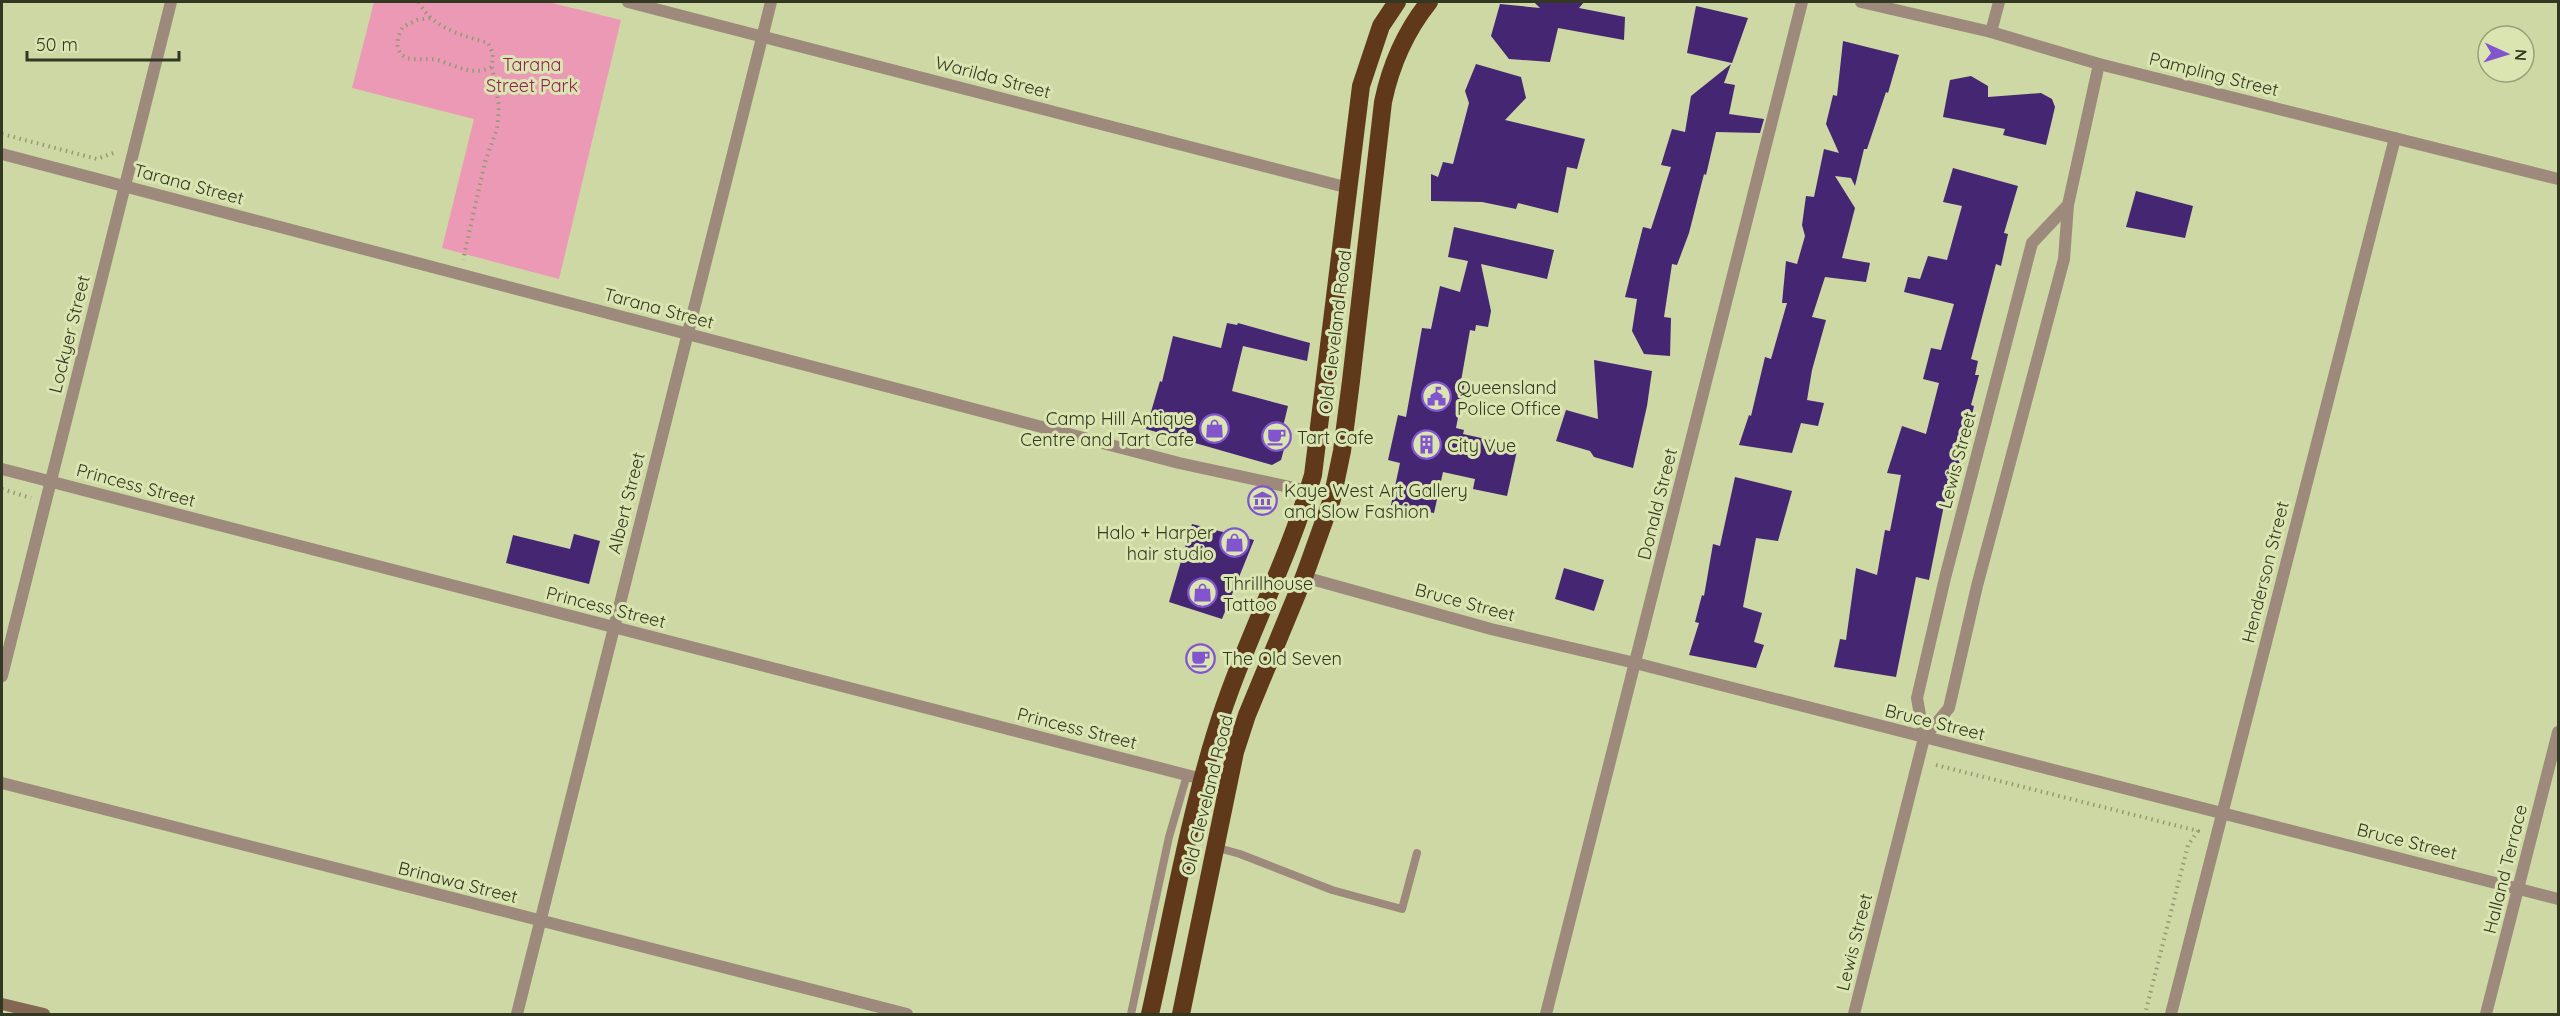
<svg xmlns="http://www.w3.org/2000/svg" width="2560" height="1016" viewBox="0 0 2560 1016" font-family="Quicksand,sans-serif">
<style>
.green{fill:#eb99b5}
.building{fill:#442673}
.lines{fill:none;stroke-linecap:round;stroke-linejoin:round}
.path{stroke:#929b73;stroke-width:4;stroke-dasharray:1.5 4.5;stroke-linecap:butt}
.lane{stroke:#9d8a7c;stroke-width:8}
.street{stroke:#9d8a7c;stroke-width:12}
.secondary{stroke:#836752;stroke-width:12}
.highway{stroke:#5f391a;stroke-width:18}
.labels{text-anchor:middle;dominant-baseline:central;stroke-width:6;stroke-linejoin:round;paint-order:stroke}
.park-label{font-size:18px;fill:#942056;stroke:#dae5b1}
.street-label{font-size:18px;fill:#333823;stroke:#dae5b1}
.poi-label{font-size:18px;fill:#333823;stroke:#dae5b1;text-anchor:start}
</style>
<rect width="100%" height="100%" fill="#cdd8a4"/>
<!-- green -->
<polygon class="green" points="374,2 548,2 621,20 559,279 442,248 474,119 352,88"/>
<!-- building -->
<g class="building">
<polygon points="1534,2 1584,2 1579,8 1625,17 1624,40 1558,28 1550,62 1509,59 1491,36 1500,4 1540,8"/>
<polygon points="1696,6 1748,18 1732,63 1687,53"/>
<polygon points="1843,41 1899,55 1888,93 1886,92 1867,149 1864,149 1855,186 1851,178 1835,176 1855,208 1842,258 1870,263 1866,282 1825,277 1812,317 1826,320 1812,370 1807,400 1824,403 1818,426 1801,423 1792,453 1739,445 1749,415 1751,416 1765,357 1771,359 1787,303 1782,303 1786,261 1797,264 1805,236 1802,225 1806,196 1814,197 1824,149 1839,153 1826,124 1833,95 1837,96"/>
<polygon points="1476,64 1521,77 1526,98 1505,120 1585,139 1577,169 1567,167 1558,213 1518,203 1516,209 1482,202 1431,201 1431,174 1438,177 1443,162 1453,164 1469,103 1465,91"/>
<polygon points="1731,64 1724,83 1735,85 1729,114 1764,119 1760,133 1716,132 1706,175 1704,174 1689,233 1677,265 1672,264 1664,317 1671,318 1670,356 1644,354 1632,331 1637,299 1625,297 1643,227 1651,229 1671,167 1661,165 1672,129 1685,132 1691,96"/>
<polygon points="1971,76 1988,86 1988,97 2041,93 2052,99 2055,107 2046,145 2003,135 2005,129 1943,117 1950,80"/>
<polygon points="1953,168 2018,186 2004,233 2008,234 2001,266 1996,264 1971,359 1978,361 1975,375 1979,375 1971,405 1974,406 1967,437 1953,485 1948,485 1929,580 1916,577 1896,677 1834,667 1840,639 1846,640 1856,568 1877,575 1885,530 1890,531 1901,475 1887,473 1902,426 1926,434 1939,383 1923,379 1931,348 1941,350 1954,304 1904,292 1908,277 1920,279 1928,256 1947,260 1962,206 1943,202"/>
<polygon points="2136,191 2193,206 2185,238 2126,227"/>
<polygon points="1454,227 1554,250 1547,279 1481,264 1491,311 1488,327 1476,325 1475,331 1470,330 1461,381 1465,381 1456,428 1464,430 1463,434 1518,446 1507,496 1473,489 1475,479 1443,472 1434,513 1391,505 1400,463 1388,460 1398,415 1406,417 1422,328 1431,329 1440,286 1460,292 1468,261 1448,257"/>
<polygon points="1227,323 1237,325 1238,323 1310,343 1307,361 1243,346 1232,391 1288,406 1278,447 1284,449 1281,460 1272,465 1146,429 1160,381 1162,382 1173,336 1221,348"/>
<polygon points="1594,360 1652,371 1647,406 1633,468 1594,457 1590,451 1556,441 1566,410 1598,419"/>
<polygon points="1735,477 1792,491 1778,541 1756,538 1743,607 1762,613 1754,642 1764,645 1756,668 1689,655 1699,623 1695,622 1702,595 1704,596 1713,544 1720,546"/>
<polygon points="1192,524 1254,540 1222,619 1169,602"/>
<polygon points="574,534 600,541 589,584 506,563 513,535 570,549"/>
<polygon points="1564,568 1604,580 1594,611 1555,599"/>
</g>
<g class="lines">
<!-- path -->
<g class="path">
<path d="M 419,2 C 432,28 461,35 488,43 L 493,53 L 492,67 L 499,106 L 497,129 L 485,162 L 463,260"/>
<path d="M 430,18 L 417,20 L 403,27 C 395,39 394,58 413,59 C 421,60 428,58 437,60 C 456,65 472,77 492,67"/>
<polyline points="2,134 97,159 116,152"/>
<polyline points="2,489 31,498"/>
<polyline points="1936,765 2198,831 2188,845 2145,1014"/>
</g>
<!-- lane -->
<g class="lane">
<polyline points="1215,847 1240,854 1332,890 1402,909 1417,853"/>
<polyline points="1131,1014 1169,837 1187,775"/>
</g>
<!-- street -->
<g class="street">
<polyline points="628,2 1349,188"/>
<polyline points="1861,2 1991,32 2099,64 2558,179"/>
<polyline points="1991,32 1999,2"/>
<polyline points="2,154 1179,463 1308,491"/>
<polyline points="2,469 1202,779"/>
<polyline points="1304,577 1491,629 1635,663 2558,899"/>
<polyline points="2,676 171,2"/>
<polyline points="1924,738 1949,708 1977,586 2064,259 2068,205 2099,64"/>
<polyline points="2,783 907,1014"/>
<polyline points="517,1014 771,2"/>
<polyline points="1546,1014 1802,2"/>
<polyline points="1854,1014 1924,738 1917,698 1945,578 2032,243 2068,205"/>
<polyline points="2171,1014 2395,138"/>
<polyline points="2486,1014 2558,732"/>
</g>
<!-- secondary -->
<polyline class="secondary" points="2,1004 44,1014"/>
<!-- highway -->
<g class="highway">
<path d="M 1150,1014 C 1171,922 1187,826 1215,735 C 1242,646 1287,564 1313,475 L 1361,86 L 1381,26 L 1397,2"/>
<path d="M 1181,1014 L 1235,752 L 1247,715 L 1304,577 L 1332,499 L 1342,451 L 1351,381 L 1383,102 C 1391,64 1405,32 1429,2"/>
</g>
</g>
<!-- icons -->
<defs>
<symbol id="civic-ring" viewBox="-11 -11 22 22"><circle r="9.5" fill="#dae5b1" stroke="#8255ce" stroke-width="1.5"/><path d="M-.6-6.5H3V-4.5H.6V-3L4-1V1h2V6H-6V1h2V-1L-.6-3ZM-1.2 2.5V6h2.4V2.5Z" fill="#8255ce"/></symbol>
<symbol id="shop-ring" viewBox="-11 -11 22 22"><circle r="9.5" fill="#dae5b1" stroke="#8255ce" stroke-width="1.5"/><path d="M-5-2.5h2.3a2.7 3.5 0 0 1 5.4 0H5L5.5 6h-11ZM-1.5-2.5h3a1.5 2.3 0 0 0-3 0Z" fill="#8255ce"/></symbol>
<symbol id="cafe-ring" viewBox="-11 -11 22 22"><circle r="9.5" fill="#dae5b1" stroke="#8255ce" stroke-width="1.5"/><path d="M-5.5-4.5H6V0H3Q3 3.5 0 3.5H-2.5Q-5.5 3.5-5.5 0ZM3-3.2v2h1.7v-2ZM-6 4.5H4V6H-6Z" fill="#8255ce"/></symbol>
<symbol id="building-ring" viewBox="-11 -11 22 22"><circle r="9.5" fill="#dae5b1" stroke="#8255ce" stroke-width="1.5"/><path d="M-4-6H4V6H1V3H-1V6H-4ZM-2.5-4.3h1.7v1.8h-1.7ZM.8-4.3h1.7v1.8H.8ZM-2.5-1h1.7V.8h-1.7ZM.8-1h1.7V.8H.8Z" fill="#8255ce"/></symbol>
<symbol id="museum-ring" viewBox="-11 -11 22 22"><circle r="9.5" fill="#dae5b1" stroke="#8255ce" stroke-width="1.5"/><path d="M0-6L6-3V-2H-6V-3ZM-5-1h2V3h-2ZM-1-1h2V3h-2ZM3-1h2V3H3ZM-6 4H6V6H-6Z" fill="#8255ce"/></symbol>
</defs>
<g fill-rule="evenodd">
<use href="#civic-ring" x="1420" y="380" width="33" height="33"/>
<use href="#shop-ring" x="1198" y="412" width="33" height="33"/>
<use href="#cafe-ring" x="1260" y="420" width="33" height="33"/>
<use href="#building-ring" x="1410" y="428" width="33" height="33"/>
<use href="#museum-ring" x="1246" y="484" width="33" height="33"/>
<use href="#shop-ring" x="1218" y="526" width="33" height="33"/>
<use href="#shop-ring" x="1186" y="576" width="33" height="33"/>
<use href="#cafe-ring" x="1184" y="642" width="33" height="33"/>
</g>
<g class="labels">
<!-- park labels -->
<g class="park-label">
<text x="532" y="64">Tarana<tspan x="532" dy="21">Street Park</tspan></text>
</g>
<!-- street labels -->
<g class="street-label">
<text transform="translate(2214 74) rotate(14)">Pampling Street</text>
<text transform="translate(993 77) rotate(15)">Warilda Street</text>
<text transform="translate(189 184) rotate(15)">Tarana Street</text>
<text transform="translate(659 308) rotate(15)">Tarana Street</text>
<text transform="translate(1335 332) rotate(-83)">Old Cleveland Road</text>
<text transform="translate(69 334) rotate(-76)">Lockyer Street</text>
<text transform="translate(1957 460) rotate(-75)">Lewis Street</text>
<text transform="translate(136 485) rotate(15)">Princess Street</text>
<text transform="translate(626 503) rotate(-76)">Albert Street</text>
<text transform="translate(1657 504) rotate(-76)">Donald Street</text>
<text transform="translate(2265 572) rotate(-76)">Henderson Street</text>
<text transform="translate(1465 602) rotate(15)">Bruce Street</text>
<text transform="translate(606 607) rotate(14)">Princess Street</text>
<text transform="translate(1935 722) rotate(14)">Bruce Street</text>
<text transform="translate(1077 728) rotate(14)">Princess Street</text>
<text transform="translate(1207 795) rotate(-76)">Old Cleveland Road</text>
<text transform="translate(2407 841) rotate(14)">Bruce Street</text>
<text transform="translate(2505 869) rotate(-76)">Halland Terrace</text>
<text transform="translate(458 882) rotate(14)">Brinawa Street</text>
<text transform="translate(1854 942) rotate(-76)">Lewis Street</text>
</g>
<!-- poi labels -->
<g class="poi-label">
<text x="1457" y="387">Queensland<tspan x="1457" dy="21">Police Office</tspan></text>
<text x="1194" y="418" text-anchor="end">Camp Hill Antique<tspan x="1194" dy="21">Centre and Tart Cafe</tspan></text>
<text x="1297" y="437">Tart Cafe</text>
<text x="1447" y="445">City Vue</text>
<text x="1284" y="490">Kaye West Art Gallery<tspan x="1284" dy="21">and Slow Fashion</tspan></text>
<text x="1214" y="532" text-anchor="end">Halo + Harper<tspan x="1214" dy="21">hair studio</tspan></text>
<text x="1223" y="583">Thrillhouse<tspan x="1223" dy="21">Tattoo</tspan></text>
<text x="1222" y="658">The Old Seven</text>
</g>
</g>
<!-- border -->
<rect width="2560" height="1016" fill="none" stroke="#333823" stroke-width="6"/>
<!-- north arrow -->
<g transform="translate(2506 54) rotate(94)"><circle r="28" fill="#dae5b1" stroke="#97a078" stroke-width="1.5"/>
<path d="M0-4.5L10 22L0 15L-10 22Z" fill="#8255ce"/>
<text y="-9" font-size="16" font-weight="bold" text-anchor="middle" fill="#333823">N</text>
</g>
<!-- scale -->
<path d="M27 51v9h152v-9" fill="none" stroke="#333823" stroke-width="3"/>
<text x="36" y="51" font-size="18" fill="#333823" stroke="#dae5b1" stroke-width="4.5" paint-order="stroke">50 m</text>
</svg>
